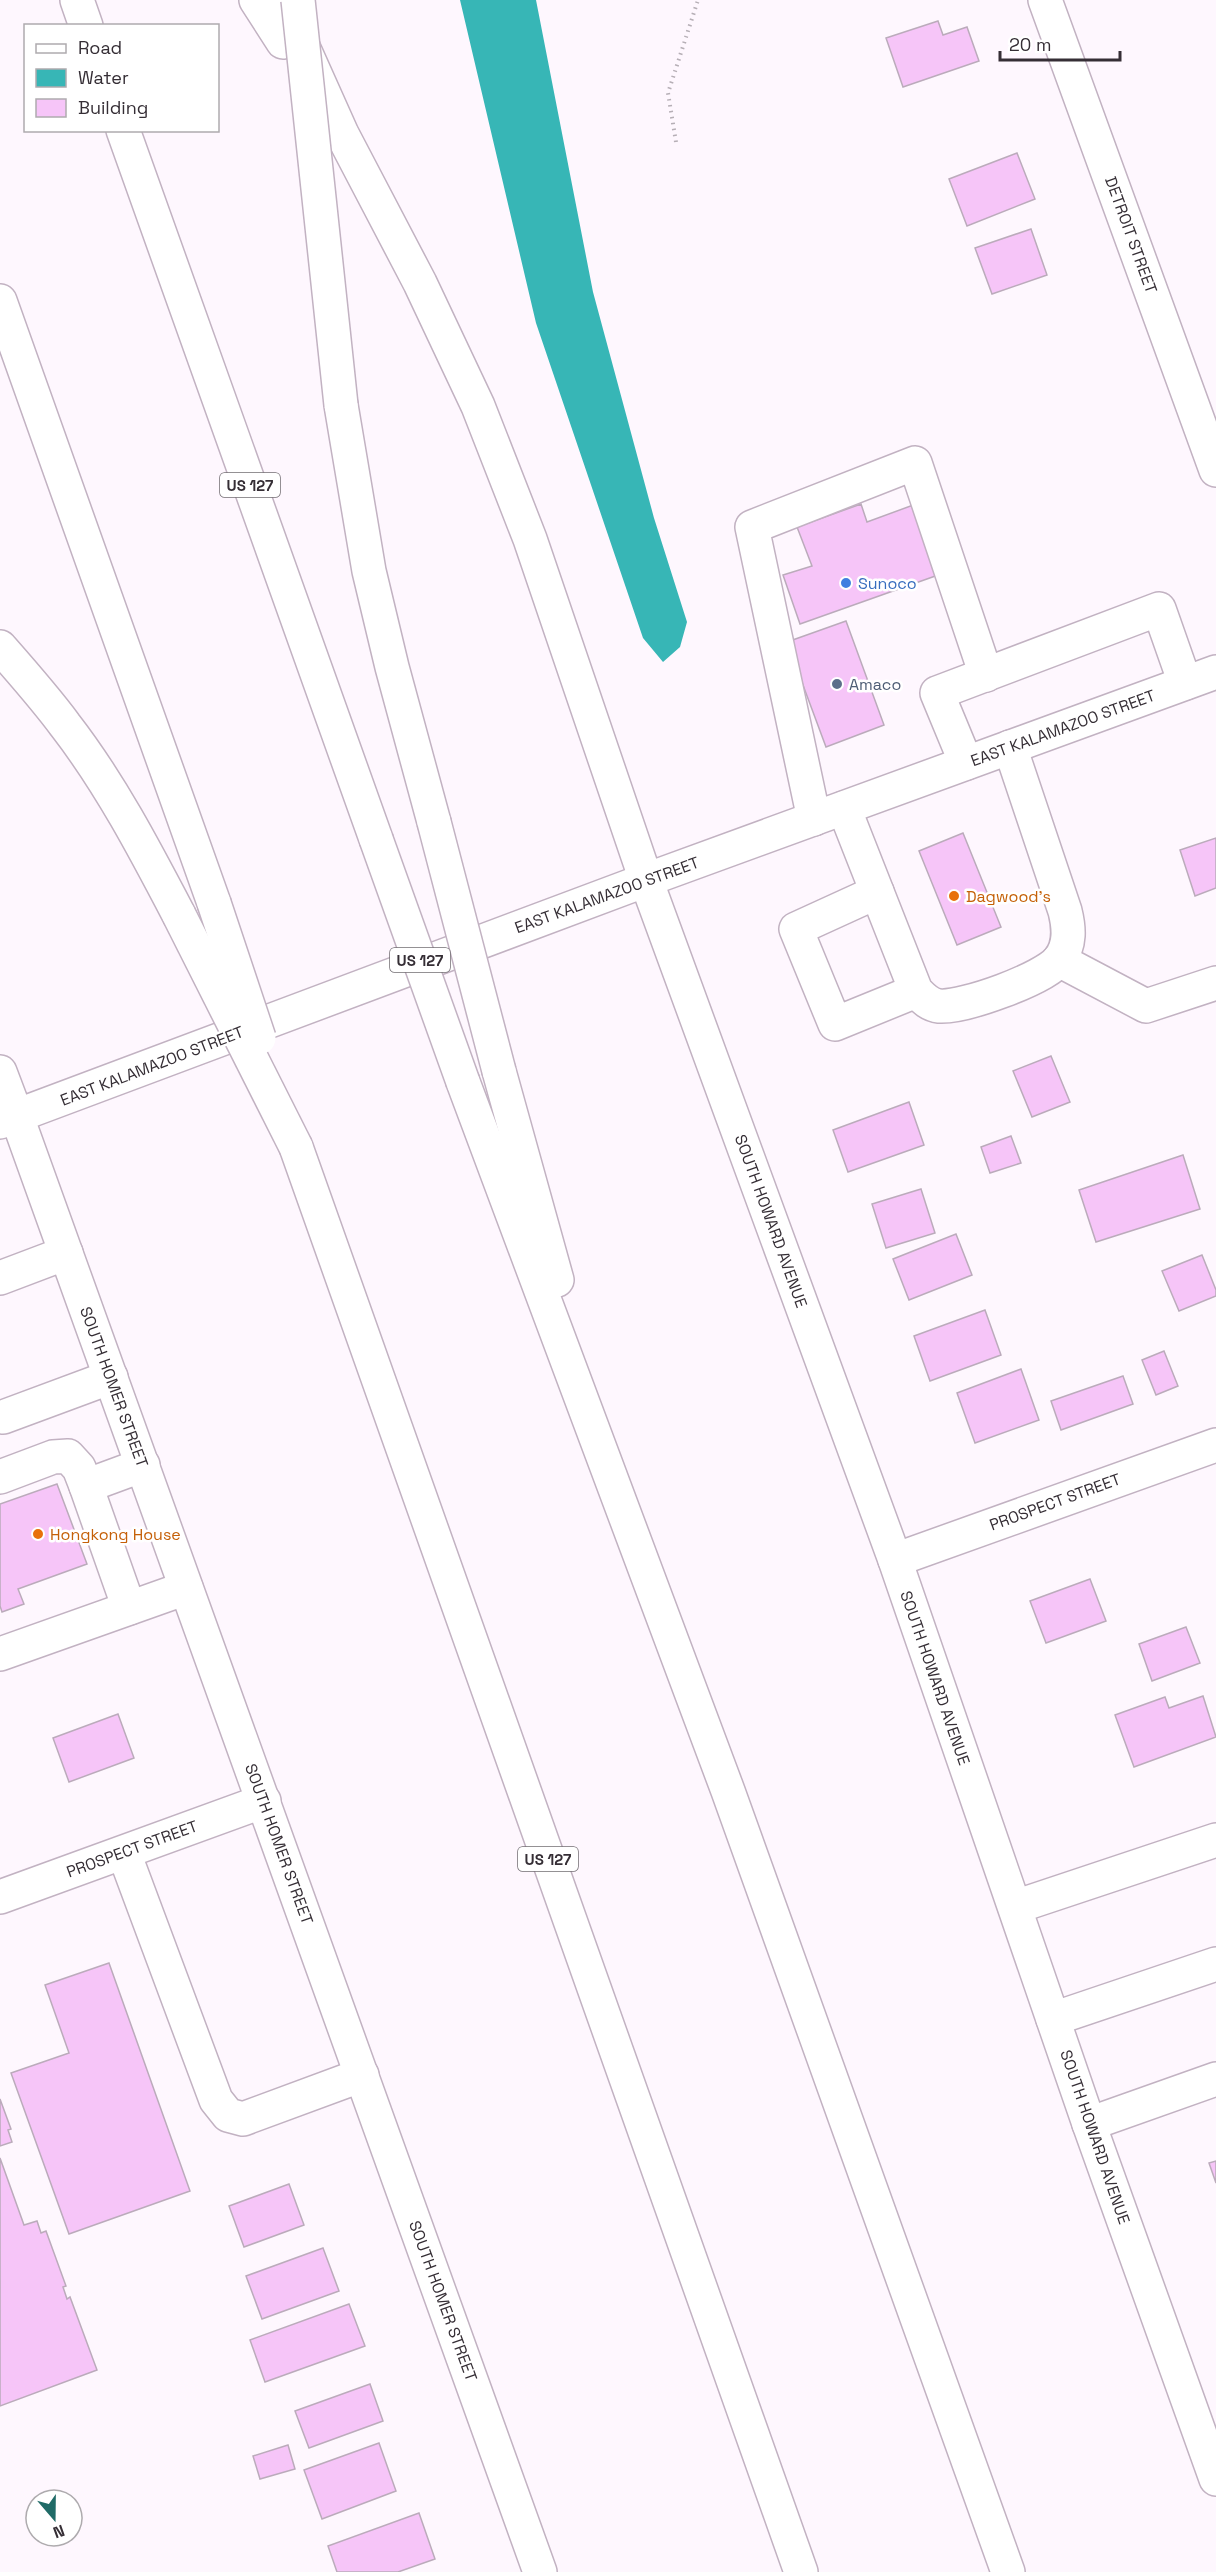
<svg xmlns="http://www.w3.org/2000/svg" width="1216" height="2572" viewBox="0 0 1216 2572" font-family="'Space Grotesk',sans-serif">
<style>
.water{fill:#37b6b6}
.building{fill:#f6c5f8;stroke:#bbabbb;stroke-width:1.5}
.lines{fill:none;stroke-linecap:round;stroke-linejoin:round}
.minor-casing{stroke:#c2b2c2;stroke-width:36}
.highway-casing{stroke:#c2b2c2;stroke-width:36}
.path{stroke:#b6afb6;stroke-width:4;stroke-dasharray:1.5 4.5;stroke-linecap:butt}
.minor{stroke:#fff;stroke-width:33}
.highway{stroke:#fff;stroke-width:33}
.highway-bridge-casing{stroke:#c2b2c2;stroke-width:36;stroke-linecap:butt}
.highway-bridge{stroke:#fff;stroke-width:33}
.shop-dot{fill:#3f7fe0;stroke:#fff;stroke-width:2}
.service-dot{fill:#5c6f8a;stroke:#fff;stroke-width:2}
.food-dot{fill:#e8710a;stroke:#fff;stroke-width:2}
.labels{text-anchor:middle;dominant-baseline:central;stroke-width:5;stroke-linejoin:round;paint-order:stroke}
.shield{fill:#fff;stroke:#726d72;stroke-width:1.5}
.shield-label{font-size:15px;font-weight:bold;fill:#352e35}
.street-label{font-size:16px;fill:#352e35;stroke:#fff}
.shop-label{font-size:16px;fill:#366cbe;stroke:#fff;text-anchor:start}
.service-label{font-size:16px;fill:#4e5e75;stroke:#fff;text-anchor:start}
.food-label{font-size:16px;fill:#c56008;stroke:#fff;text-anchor:start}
</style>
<rect width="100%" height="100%" fill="#fef7fe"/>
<!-- water -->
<polygon class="water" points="460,0 536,0 593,292 654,518 687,622 680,647 663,662 643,638 536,323"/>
<!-- building -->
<g class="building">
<polygon points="938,21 943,35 967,27 979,61 903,87 886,38"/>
<polygon points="1017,153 1035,199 967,226 949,179"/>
<polygon points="1031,229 1047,275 992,294 975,248"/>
<polygon points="861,504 867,522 916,504 941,574 800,624 783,575 812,566 797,527"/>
<polygon points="846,621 884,725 826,747 787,642"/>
<polygon points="963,833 1001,927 957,945 919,851"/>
<polygon points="1216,838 1216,888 1195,896 1180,850"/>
<polygon points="1051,1056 1070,1102 1032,1117 1013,1071"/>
<polygon points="909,1102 924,1145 848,1172 833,1130"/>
<polygon points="1011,1136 1021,1163 990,1173 981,1147"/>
<polygon points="1183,1155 1200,1209 1096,1242 1079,1190"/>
<polygon points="921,1189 935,1233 886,1248 872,1204"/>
<polygon points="956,1234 972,1275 909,1300 893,1259"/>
<polygon points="1202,1255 1216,1290 1216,1296 1179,1311 1162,1271"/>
<polygon points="985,1310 1001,1355 930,1381 914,1336"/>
<polygon points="1164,1351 1178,1386 1156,1395 1142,1360"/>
<polygon points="1021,1369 1039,1420 975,1443 957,1393"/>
<polygon points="1123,1376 1133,1404 1061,1430 1051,1401"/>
<polygon points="57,1484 87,1564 18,1589 24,1604 2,1612 0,1606 0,1504"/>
<polygon points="1090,1579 1106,1621 1046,1643 1030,1601"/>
<polygon points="1186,1627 1200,1663 1152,1681 1139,1644"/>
<polygon points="1203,1696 1216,1737 1134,1767 1115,1715 1165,1697 1169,1708"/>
<polygon points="118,1714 134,1758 69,1782 53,1738"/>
<polygon points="109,1963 190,2191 69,2234 11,2073 69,2053 45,1985"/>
<polygon points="0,2099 11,2129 8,2130 12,2142 0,2146"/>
<polygon points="0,2158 24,2225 37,2221 41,2233 46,2231 66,2286 63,2287 67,2299 70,2297 97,2370 0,2406"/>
<polygon points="1216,2161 1216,2183 1209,2163"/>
<polygon points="289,2184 304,2225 244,2247 229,2206"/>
<polygon points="323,2248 339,2291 262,2319 246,2276"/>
<polygon points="349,2304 365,2346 265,2382 250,2340"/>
<polygon points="370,2384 383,2421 309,2448 295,2411"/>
<polygon points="379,2443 396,2491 322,2519 304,2470"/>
<polygon points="288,2445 295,2469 260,2479 253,2456"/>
<polygon points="419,2513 435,2559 398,2572 337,2572 328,2546"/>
</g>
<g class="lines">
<defs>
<g id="minor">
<polyline points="1045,0 1216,470"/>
<polyline points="966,763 937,693 1159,609 1185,683"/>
<path d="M 844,808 L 916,991 C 923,998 929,1005 939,1006 C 963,1008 1044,979 1059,960 C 1071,945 1069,927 1065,911 L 1010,747"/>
<polyline points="814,819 752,527 915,463 986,675"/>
<polyline points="646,880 895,1560 1089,2124 1216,2479"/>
<polyline points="877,892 796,929 835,1024 916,991"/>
<polyline points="1059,960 1146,1006 1216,983"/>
<polyline points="17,1117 540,2572"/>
<polyline points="0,1122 646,880 1216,672"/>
<polyline points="0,1278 66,1253"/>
<polyline points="3,1417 111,1377"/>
<polyline points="0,1477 53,1457 68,1456 79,1468 86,1486 143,1465"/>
<polyline points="86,1486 129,1608"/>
<polyline points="895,1560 1216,1445"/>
<polyline points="0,1654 186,1588"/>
<polyline points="124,1853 216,2100 228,2115 243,2119 362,2075"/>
<polyline points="0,1897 264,1801"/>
<polyline points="1015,1907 1216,1840"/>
<polyline points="1053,2019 1216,1964"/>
<polyline points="1089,2124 1216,2079"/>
</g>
<g id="highway">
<polyline points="77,0 86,26"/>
<polyline points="256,0 283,42"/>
<polyline points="282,0 342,134 420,283 478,406 530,539 646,880"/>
<polyline points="123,130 376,839"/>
<polyline points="0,301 214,903"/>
<polyline points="341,405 369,571 392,667 434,822"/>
<path d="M 0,647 C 22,672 45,698 65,725 C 110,783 145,850 179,915"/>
<polyline points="499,1071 557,1280"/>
<polyline points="0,1072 17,1117"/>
<polyline points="463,1082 728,1791 1008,2572"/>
<polyline points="296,1147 801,2572"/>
</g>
</defs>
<!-- minor casing -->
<use href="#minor" class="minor-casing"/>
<!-- highway casing -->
<use href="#highway" class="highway-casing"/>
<!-- path -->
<polyline class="path" points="676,142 668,93 698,0"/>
<!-- minor -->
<use href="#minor" class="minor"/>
<!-- highway -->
<use href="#highway" class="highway"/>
<defs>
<g id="highway-bridge">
<polyline points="298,0 341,405"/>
<polyline points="434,822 499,1071"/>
<polyline points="376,839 463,1082"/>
<polyline points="214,903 259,1038"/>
<polyline points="179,915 296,1147"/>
</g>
</defs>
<!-- highway-bridge casing -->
<use href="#highway-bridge" class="highway-bridge-casing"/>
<!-- highway-bridge -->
<use href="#highway-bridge" class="highway-bridge"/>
</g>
<!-- markers -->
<circle class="shop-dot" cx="846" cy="583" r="6"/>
<circle class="service-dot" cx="837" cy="684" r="6"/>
<g class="food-dot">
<circle cx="954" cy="896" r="6"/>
<circle cx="38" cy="1534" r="6"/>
</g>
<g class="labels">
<!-- shield labels -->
<g class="shield">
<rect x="220" y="473" width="60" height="24" rx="4.5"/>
<rect x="390" y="948" width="60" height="24" rx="4.5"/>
<rect x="518" y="1847" width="60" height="24" rx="4.5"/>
</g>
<g class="shield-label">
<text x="250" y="485">US 127</text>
<text x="420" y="960">US 127</text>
<text x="548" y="1859">US 127</text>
</g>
<!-- street labels -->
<g class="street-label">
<text transform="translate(1131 235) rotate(70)">DETROIT STREET</text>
<text transform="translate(1063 728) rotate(-20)">EAST KALAMAZOO STREET</text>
<text transform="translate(607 895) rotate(-20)">EAST KALAMAZOO STREET</text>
<text transform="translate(152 1066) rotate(-21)">EAST KALAMAZOO STREET</text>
<text transform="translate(771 1221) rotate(70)">SOUTH HOWARD AVENUE</text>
<text transform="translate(114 1387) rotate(70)">SOUTH HOMER STREET</text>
<text transform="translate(1055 1502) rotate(-20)">PROSPECT STREET</text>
<text transform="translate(935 1678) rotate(71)">SOUTH HOWARD AVENUE</text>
<text transform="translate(279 1844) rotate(70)">SOUTH HOMER STREET</text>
<text transform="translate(132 1849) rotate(-20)">PROSPECT STREET</text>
<text transform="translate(1095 2137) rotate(71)">SOUTH HOWARD AVENUE</text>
<text transform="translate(443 2301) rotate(70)">SOUTH HOMER STREET</text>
</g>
<!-- shop labels -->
<g class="shop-label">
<text x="858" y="583">Sunoco</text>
</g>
<!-- service labels -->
<g class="service-label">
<text x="849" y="684">Amaco</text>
</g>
<!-- food labels -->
<g class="food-label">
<text x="966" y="896">Dagwood's</text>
<text x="50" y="1534">Hongkong House</text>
</g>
</g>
<!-- legend -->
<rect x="24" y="24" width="195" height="108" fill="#ffffff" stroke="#aeabae" stroke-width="1.5"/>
<rect x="36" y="44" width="30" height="9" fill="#ffffff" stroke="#aeabae" stroke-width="1.5"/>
<text x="78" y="54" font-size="18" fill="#352e35">Road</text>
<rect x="36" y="69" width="30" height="18" fill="#37b6b6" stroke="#aeabae" stroke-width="1.5"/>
<text x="78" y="84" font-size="18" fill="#352e35">Water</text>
<rect x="36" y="99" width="30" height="18" fill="#f6c5f8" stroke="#aeabae" stroke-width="1.5"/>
<text x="78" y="114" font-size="18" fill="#352e35">Building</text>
<!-- north arrow -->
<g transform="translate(54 2518) rotate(160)"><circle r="28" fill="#ffffff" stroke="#aeabae" stroke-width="1.5"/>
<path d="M0-4.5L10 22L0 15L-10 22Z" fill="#206b67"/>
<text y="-9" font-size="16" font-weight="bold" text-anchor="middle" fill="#352e35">N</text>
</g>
<!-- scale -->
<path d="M1000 51v9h120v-9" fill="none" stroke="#352e35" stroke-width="3"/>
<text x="1009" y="51" font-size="18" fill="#352e35" stroke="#ffffff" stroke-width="4.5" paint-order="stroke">20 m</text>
</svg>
